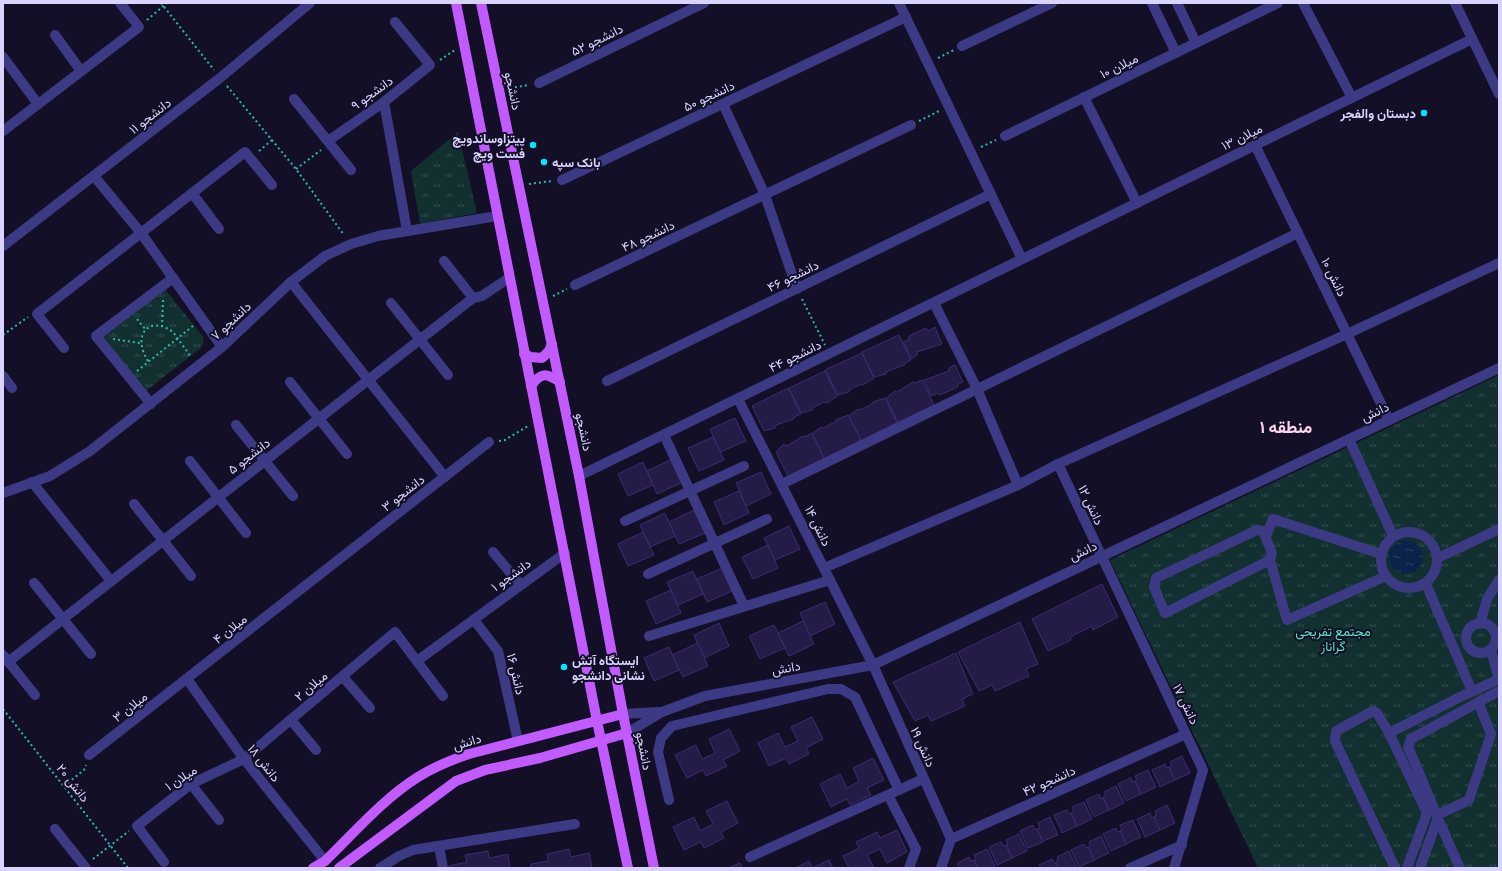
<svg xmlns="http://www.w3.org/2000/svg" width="1502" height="871" viewBox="0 0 1502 871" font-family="'Fira Sans Condensed',Vazirmatn,sans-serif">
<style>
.park{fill:url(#park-tufts)}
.water{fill:url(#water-ripples)}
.building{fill:#241b47;stroke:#3b2d73}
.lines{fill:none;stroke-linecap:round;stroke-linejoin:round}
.path{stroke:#2fb8b0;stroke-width:2;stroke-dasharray:2 3;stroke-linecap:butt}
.minor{stroke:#3d3a85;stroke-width:10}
.major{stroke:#c25bff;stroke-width:10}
.poi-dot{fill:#00e5ff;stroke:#130f26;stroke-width:1.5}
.labels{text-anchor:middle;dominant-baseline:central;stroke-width:4;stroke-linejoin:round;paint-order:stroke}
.street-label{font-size:13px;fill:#d9d4ff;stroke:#130f26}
.poi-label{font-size:13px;font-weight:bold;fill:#d9d4ff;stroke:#130f26;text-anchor:end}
.park-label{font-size:13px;fill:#5fe0c0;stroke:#130f26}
.district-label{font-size:17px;font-weight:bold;fill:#ffd6f0;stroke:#130f26}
</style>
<defs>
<pattern id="park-tufts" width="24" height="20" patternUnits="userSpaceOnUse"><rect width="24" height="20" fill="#12302f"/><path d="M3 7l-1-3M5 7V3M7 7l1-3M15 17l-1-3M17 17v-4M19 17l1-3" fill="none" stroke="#344d4e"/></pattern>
<pattern id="water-ripples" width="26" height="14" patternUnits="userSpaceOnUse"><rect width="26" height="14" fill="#0c2248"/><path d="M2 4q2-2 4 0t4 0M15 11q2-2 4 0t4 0" fill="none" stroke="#2f4163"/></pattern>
</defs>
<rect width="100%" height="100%" fill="#130f26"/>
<!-- park -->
<g class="park">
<polygon points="458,132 477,213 420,224 411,171"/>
<polygon points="165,289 204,338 202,347 145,392 103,337"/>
<polygon points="1499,375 1499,868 1258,868 1110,560"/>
</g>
<!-- water -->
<circle class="water" cx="1406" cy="557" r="17"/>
<!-- building -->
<g class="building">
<polygon points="935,327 942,344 917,352 917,355 912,359 903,342 909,340 909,336 926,328 928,331"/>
<polygon points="899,335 911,360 905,363 904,365 886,372 886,374 874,377 862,352"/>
<polygon points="862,353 874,378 863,385 861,384 849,390 849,392 838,395 825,370"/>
<polygon points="955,365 963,382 958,384 958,387 940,395 938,393 931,396 924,380 949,371 949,368"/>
<polygon points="825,371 837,396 827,403 824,402 812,408 812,410 801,413 789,388"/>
<polygon points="922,380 934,405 898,423 886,398 895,391 897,392 913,382 915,383"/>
<polygon points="788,388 801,414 794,417 794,419 776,425 775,428 764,431 752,406"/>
<polygon points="885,398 897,423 861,441 849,416 858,409 860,410 872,404 873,402"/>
<polygon points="848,415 861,440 825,459 812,434 821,427 823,428 835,422 836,420"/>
<polygon points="735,418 746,441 720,452 710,429"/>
<polygon points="812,433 824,459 788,476 776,452 784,444 787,446 803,436 805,437"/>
<polygon points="713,437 724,460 699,471 688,448"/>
<polygon points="672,459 683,482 657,494 647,471"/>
<polygon points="643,462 653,485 628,496 618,474"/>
<polygon points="761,472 771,494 746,506 736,483"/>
<polygon points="739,491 749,513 724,525 714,502"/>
<polygon points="694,510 705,533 679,544 669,522"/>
<polygon points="665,513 675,536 650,547 640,525"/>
<polygon points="789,526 800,549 775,560 764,538"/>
<polygon points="643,532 654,555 628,566 618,544"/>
<polygon points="768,545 778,568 753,579 742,557"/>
<polygon points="722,568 732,591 707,602 697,579"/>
<polygon points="693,571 703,594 678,605 667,582"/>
<polygon points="1102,584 1118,617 1093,630 1092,626 1070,637 1071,640 1048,651 1032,619"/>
<polygon points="671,590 681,613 656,624 646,601"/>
<polygon points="825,602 835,624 810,636 800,613"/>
<polygon points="803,621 814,644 789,656 778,633"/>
<polygon points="1020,622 1038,664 1026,669 1029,676 995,691 992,685 979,691 958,652"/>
<polygon points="719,623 729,646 704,658 694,635"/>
<polygon points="774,625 785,648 760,659 749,636"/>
<polygon points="698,643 708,666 683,677 672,655"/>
<polygon points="669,647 679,670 654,681 644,658"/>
<polygon points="956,653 973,694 962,699 965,706 931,721 928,715 915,721 893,682"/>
<polygon points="812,717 823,739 806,748 809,754 789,764 786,758 769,766 758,743 778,733 785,747 798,741 791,727"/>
<polygon points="729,729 740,751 723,760 727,766 706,776 703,770 687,778 675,755 696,745 702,759 715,753 709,739"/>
<polygon points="1182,756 1190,773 1175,780 1169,767 1172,766 1170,762"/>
<polygon points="873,758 884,780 867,788 871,795 850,805 847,799 831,807 820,784 840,774 847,788 859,781 853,768"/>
<polygon points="1165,764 1167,768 1169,767 1175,780 1160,787 1152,770"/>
<polygon points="1148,770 1156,787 1141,794 1135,781 1137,780 1135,776"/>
<polygon points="1131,778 1133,782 1135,781 1141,794 1126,801 1118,784"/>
<polygon points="1116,786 1124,803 1109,810 1103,797 1106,796 1104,792"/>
<polygon points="1099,794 1101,799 1103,798 1109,810 1094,817 1086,800"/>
<polygon points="727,801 738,823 721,832 724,838 704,848 701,842 684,850 673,827 694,817 700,831 713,824 706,811"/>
<polygon points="1084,802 1092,819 1077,826 1071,813 1074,812 1072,807"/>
<polygon points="1167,805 1175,823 1160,830 1154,817 1156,816 1155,811"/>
<polygon points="1067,810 1069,814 1071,813 1077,826 1062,833 1054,815"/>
<polygon points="1150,813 1152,818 1154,817 1160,830 1145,837 1137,819"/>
<polygon points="1050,817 1058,835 1043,841 1037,829 1040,828 1038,823"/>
<polygon points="1133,820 1141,837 1126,844 1120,831 1122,830 1120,825"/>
<polygon points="1033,825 1035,830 1037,829 1043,842 1028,848 1020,831"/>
<polygon points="1116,828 1117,832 1120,831 1126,844 1111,851 1103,834"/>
<polygon points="897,830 907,852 887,863 880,849 867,855 874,868 849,868 843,856 859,848 856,842 877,832 880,838"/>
<polygon points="1019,834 1027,851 1012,858 1006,845 1008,844 1006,840"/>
<polygon points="1101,836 1109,853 1094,860 1088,847 1090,846 1089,842"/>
<polygon points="1001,842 1004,846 1006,845 1012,858 997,865 989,847"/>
<polygon points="1084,844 1086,848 1088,847 1094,860 1079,867 1071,850"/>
<polygon points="569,849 571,857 589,853 592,868 531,868 531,864 548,861 547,854"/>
<polygon points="987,849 995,866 990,868 978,868 974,860 976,859 974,855"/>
<polygon points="488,851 489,858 508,854 510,868 449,868 449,866 467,862 465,855"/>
<polygon points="1069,851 1077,868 1059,868 1056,862 1058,861 1057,857"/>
<polygon points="969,857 971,861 974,860 977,868 959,868 957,863"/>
<polygon points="1052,859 1059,868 1041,868 1039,865"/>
<polygon points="829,860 833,868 812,868"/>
<polygon points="809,861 812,868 796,868"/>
<polygon points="740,863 742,868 728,868"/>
</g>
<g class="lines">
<!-- path -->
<g class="path">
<polyline points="161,3 214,70"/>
<polyline points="147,20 167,3"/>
<polyline points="938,58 954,50"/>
<polyline points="440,60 455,50"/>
<polyline points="227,86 296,169 344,235"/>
<polyline points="510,88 529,85"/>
<polyline points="919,121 939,111"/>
<polyline points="981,147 996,140"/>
<polyline points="259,151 272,140"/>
<polyline points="296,169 321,150"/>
<polyline points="529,184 552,181"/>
<polyline points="553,296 567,289"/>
<polyline points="802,299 825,345"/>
<polyline points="137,319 146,330"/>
<polyline points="162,327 163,299"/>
<polyline points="3,335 28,317"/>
<polyline points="113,339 140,343"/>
<path d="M 148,361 C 131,334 150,315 173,332 L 191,357"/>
<polyline points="137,371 194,325"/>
<polyline points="499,441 505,440 528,426"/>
<polyline points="3,709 128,868"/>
<polyline points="64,786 84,770 86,765"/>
<polyline points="93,859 129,831"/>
</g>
<!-- minor -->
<g class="minor">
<polyline points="899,3 1022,259"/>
<polyline points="1152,3 1176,53"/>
<polyline points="1177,3 1196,43"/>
<polyline points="1303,3 1352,98"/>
<polyline points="1455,3 1499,94"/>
<polyline points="55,35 81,71"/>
<polyline points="962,46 1052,3"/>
<polyline points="3,57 38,104"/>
<polyline points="539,83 704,3"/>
<polyline points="1084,97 1137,203"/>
<polyline points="294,99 351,170"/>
<polyline points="384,102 407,231"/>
<polyline points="723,104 765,195 797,289"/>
<polyline points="3,131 139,27 120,3"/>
<polyline points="1005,136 1278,3"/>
<polyline points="328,141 384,102 430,65 395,22"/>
<polyline points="1255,145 1389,420"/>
<polyline points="94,176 141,233 222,347"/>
<polyline points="562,180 906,17"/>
<polyline points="192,193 219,229"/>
<polyline points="3,246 220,78 310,3"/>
<polyline points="444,261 473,298"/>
<polyline points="291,282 445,477"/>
<polyline points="575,285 911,125"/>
<polyline points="391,303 448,375"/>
<polyline points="934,303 977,389 1018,485"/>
<polyline points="64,348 37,314 245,152 272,185"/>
<polyline points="3,376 12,388"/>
<polyline points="607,381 991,194"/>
<polyline points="290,382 347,454"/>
<polyline points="738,399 873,665 951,839"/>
<polyline points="151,404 96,336 173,278"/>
<polyline points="236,425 293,496"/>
<polyline points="664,435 744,606"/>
<polyline points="1349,439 1393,536"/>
<polyline points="190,461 246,533"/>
<polyline points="1058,464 1203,770 1174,868"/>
<polyline points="579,476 1472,39"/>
<polyline points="32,482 111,581"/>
<polyline points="782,484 1298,233"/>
<polyline points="3,493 50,476 90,451 222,347 291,282 325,256 351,244 378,236 497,216"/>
<polyline points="134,504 191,576"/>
<polyline points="625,521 744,466"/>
<circle cx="1409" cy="560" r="28"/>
<polyline points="1266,536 1273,519 1381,554"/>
<polyline points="493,552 520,584"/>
<polyline points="1438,558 1499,529"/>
<polyline points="1270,560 1165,613 1154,587 1156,578 1257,530 1263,531 1272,553 1270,560 1287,620 1386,576"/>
<polyline points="824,568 1018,485 1058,464 1347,334 1499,263"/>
<polyline points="648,574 767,519"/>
<polyline points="34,583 91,654"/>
<polyline points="474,620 498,651 518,741"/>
<circle cx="1481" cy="638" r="15"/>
<polyline points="1480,624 1487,599 1499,580"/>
<polyline points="649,636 830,580"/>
<polyline points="1491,650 1499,679"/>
<polyline points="3,655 35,695"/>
<polyline points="417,661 565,553"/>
<polyline points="8,662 473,298 482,296 509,278"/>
<polyline points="343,677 370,708"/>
<polyline points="187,679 244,759 325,861"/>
<polyline points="1467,694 1499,679"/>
<polyline points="623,714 660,712"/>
<polyline points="291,720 316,750"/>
<polyline points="627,733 662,712 705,696 873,665 1499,368"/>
<polyline points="1389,733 1377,713 1373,711 1336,731 1335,741 1395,868"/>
<polyline points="89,755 489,442"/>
<polyline points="191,784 219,820"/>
<polyline points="888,795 916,849 909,868"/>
<polyline points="669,800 658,752 661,738 672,726 828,689 841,689 855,697 899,790"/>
<polyline points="1437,815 1469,800 1491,734 1478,702"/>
<polyline points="55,829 86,868"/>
<polyline points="439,846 443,868"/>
<polyline points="750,857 923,779"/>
<polyline points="164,862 137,826 191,784 244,759 395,632 443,696"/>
<polyline points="380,868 399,856 413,850 575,824"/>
<polyline points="941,868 951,839 1186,734"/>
<polyline points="1130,868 1182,845"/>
<polyline points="1407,868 1427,813 1389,733 1472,691 1426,584"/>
<polyline points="1420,868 1437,820"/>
<path d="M 1460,868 C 1441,828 1426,788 1408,747 L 1411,739 L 1499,691"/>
</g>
<!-- major -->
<g class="major">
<polyline points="456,3 597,721 628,868"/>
<polyline points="481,3 579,476 623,714 654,868"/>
<polyline points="524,354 531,357 542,358 549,351 552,344"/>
<path d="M 531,386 C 541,372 546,373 560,382"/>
<path d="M 313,868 L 325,861 C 355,832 383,799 418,777 C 434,767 451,760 469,754 L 623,714"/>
<polyline points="339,868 456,781 485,770 540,758 627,733"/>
</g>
</g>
<!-- markers -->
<g class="poi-dot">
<circle cx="1424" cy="113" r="4"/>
<circle cx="533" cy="145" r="4"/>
<circle cx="544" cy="162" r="4"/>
<circle cx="564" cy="667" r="4"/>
</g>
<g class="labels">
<!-- street labels -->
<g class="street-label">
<text transform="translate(597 40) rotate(-26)">دانشجو ۵۲</text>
<text transform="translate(1119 66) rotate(-26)">میلان ۱۰</text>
<text transform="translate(513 91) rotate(78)">دانشجو</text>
<text transform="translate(372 93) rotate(-36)">دانشجو ۹</text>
<text transform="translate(709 96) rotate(-25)">دانشجو ۵۰</text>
<text transform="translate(150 116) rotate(-38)">دانشجو ۱۱</text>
<text transform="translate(1242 137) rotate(-26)">میلان ۱۳</text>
<text transform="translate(648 236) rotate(-25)">دانشجو ۴۸</text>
<text transform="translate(793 276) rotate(-26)">دانشجو ۴۶</text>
<text transform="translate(1334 277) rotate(64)">دانش ۱۰</text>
<text transform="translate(231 321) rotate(-43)">دانشجو ۷</text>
<text transform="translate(795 356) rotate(-26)">دانشجو ۴۴</text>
<text transform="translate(1375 412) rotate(-25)">دانش</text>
<text transform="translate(584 432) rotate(78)">دانشجو</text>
<text transform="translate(249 456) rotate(-38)">دانشجو ۵</text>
<text transform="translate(403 493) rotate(-38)">دانشجو ۳</text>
<text transform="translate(1091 505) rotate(65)">دانش ۱۲</text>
<text transform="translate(818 526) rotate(64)">دانش ۱۴</text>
<text transform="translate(1083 551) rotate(-25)">دانش</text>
<text transform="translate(511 575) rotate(-36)">دانشجو ۱</text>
<text transform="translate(230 629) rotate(-38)">میلان ۴</text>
<text transform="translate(786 668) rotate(-10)">دانش</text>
<text transform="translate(516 674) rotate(77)">دانش ۱۶</text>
<text transform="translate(311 686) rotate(-40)">میلان ۲</text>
<text transform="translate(1186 704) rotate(64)">دانش ۱۷</text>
<text transform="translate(130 707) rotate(-38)">میلان ۳</text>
<text transform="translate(467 742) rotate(-17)">دانش</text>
<text transform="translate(923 747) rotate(66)">دانش ۱۹</text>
<text transform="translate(644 751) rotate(79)">دانشجو</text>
<text transform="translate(264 763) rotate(52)">دانش ۱۸</text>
<text transform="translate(181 778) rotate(-33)">میلان ۱</text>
<text transform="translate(1049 781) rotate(-24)">دانشجو ۴۲</text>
<text transform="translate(73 783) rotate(52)">دانش ۲۰</text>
</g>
<!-- poi labels -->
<g class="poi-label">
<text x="1416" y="113">دبستان والفجر</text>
<text x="525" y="138">پیتزاوساندویچ<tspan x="525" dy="15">فست ویچ</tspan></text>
<text x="552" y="162" text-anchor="start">بانک سپه</text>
<text x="572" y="660" text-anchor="start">ایستگاه آتش<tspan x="572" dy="15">نشانی دانشجو</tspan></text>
</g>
<!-- park labels -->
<g class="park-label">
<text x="1333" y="631">مجتمع تفریحی<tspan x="1333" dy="15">گراناز</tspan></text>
</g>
<!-- district labels -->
<g class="district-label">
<text x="1286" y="427">منطقه ۱</text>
</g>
</g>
<!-- border -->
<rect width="1502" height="871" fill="none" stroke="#d9d4ff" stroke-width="8"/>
</svg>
